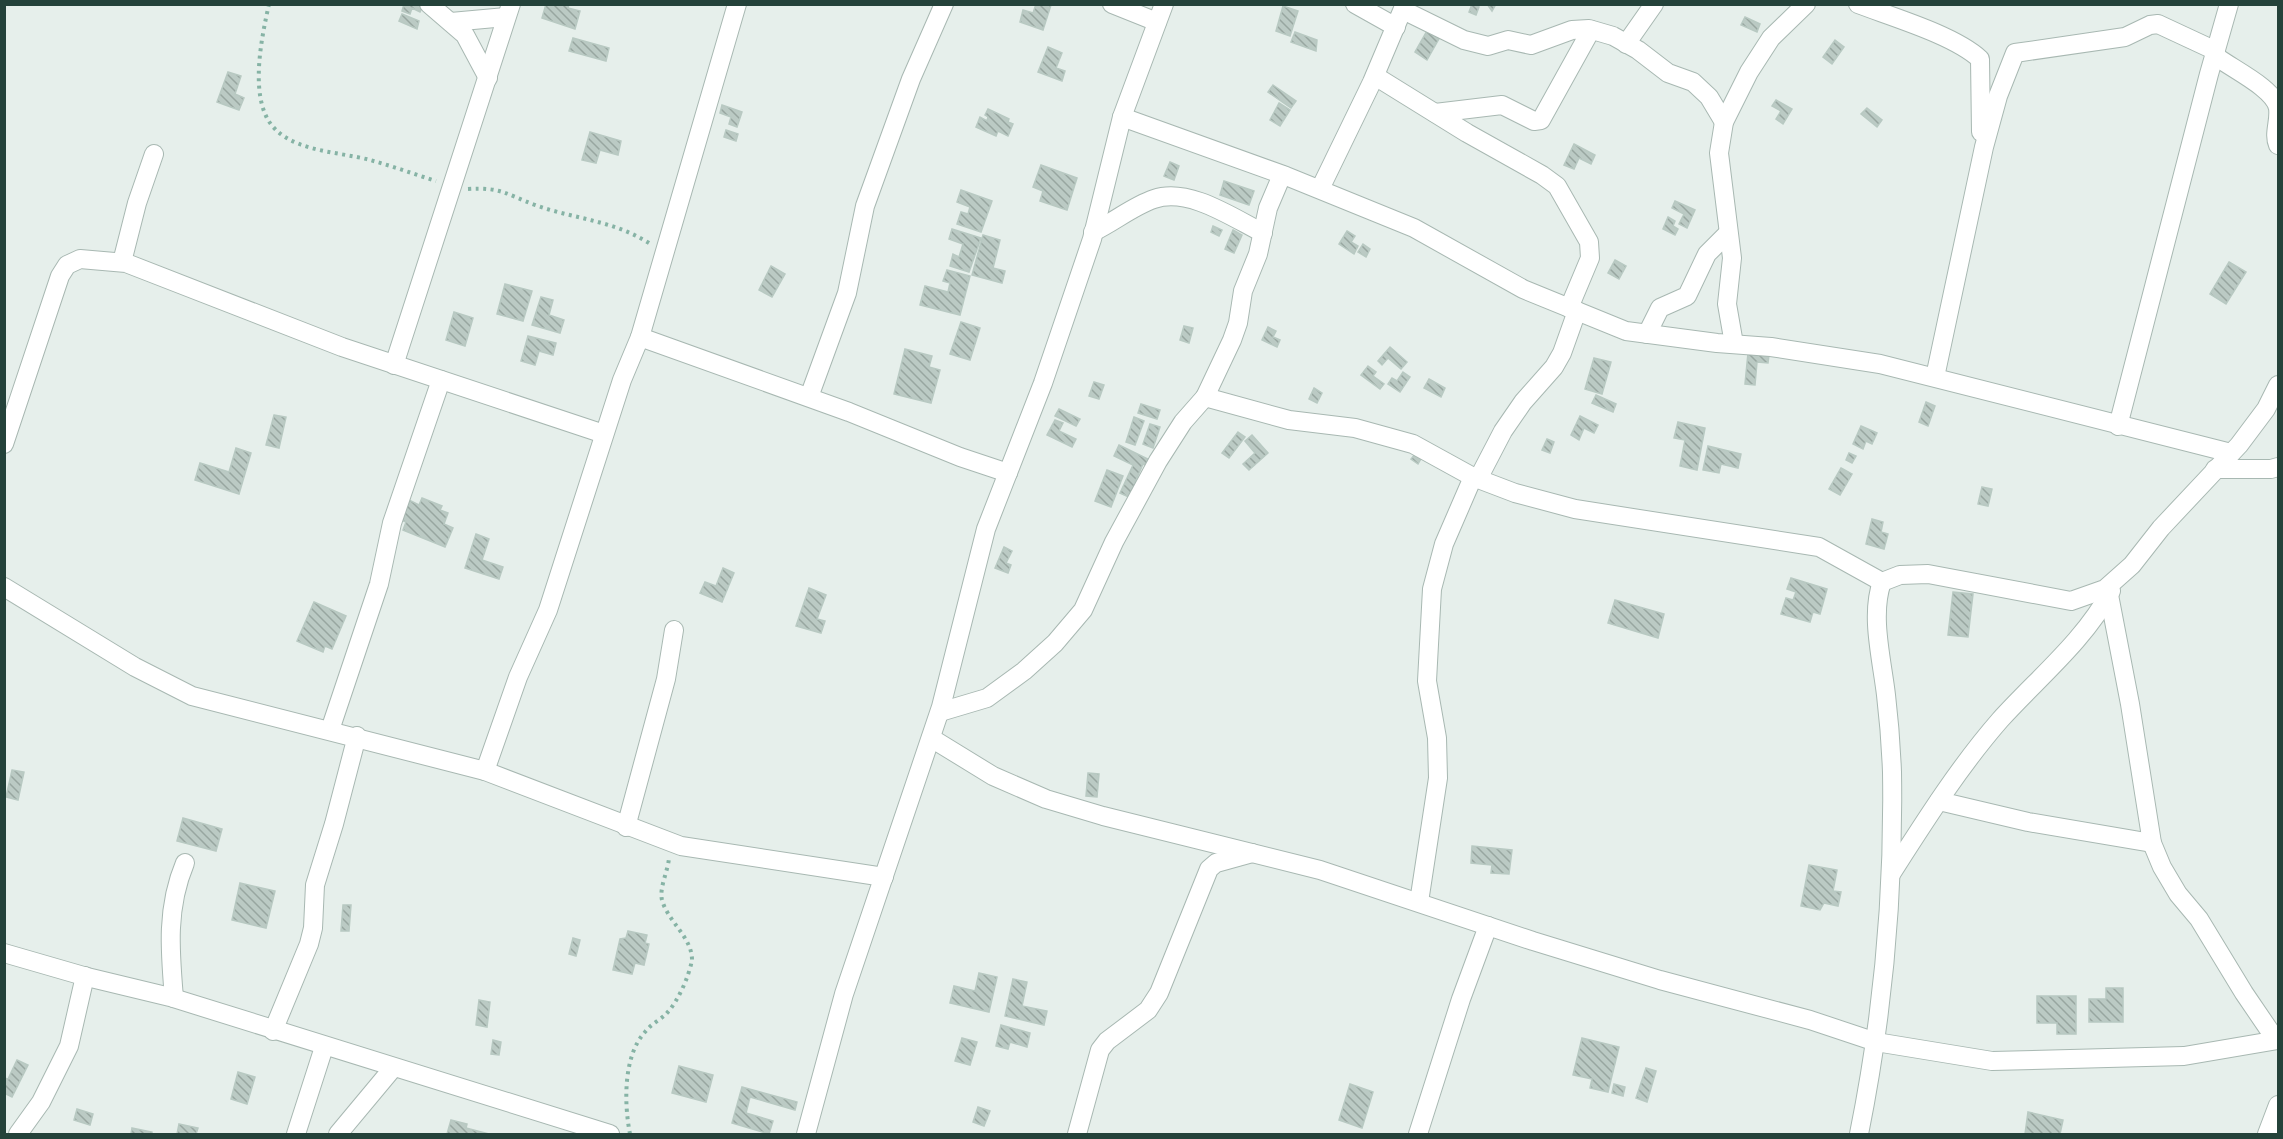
<svg xmlns="http://www.w3.org/2000/svg" width="2283" height="1139" viewBox="0 0 2283 1139" font-family="Lato,sans-serif">
<style>
.building{fill:url(#building-back-hatch);stroke:#b8c9c2;stroke-width:1.5}
.lines{fill:none;stroke-linecap:round;stroke-linejoin:round}
.minor-casing{stroke:#a8b8b2;stroke-width:20}
.path{stroke:#86b3a5;stroke-width:4;stroke-dasharray:3 4.5;stroke-linecap:butt}
.minor{stroke:#fff;stroke-width:18}
</style>
<defs>
<pattern id="building-back-hatch" width="6" height="6" patternUnits="userSpaceOnUse" patternTransform="scale(1.5)"><rect width="6" height="6" fill="#bbcac4"/><path d="M-1 5l2 2M0 0l6 6M5-1l2 2" fill="none" stroke="#98a6a0"/></pattern>
</defs>
<rect width="100%" height="100%" fill="#e6efeb"/>
<!-- building -->
<g class="building">
<polygon points="404,4 423,5 420,12 412,8 410,14 402,11"/>
<polygon points="546,4 569,4 568,8 580,11 575,29 542,18"/>
<polygon points="1036,4 1051,5 1043,30 1020,22 1023,10 1033,13"/>
<polygon points="1472,4 1479,7 1476,15 1469,12"/>
<polygon points="1487,4 1496,4 1492,11"/>
<polygon points="1283,6 1298,11 1290,36 1276,31"/>
<polygon points="402,14 419,21 417,29 399,21"/>
<polygon points="1745,17 1760,24 1757,32 1741,25"/>
<polygon points="1428,29 1440,37 1427,60 1415,52"/>
<polygon points="1295,32 1317,40 1316,51 1291,42"/>
<polygon points="573,38 609,48 606,61 569,51"/>
<polygon points="1835,40 1844,47 1832,64 1823,57"/>
<polygon points="1048,47 1062,53 1056,68 1065,71 1062,81 1038,72"/>
<polygon points="228,72 241,76 235,94 244,98 239,110 217,102"/>
<polygon points="1273,85 1296,101 1291,108 1268,92"/>
<polygon points="1776,100 1792,109 1783,124 1776,119 1781,111 1772,106"/>
<polygon points="1279,103 1290,110 1280,126 1270,120"/>
<polygon points="722,105 742,112 737,127 729,124 731,117 720,113"/>
<polygon points="1867,108 1882,120 1877,127 1861,114"/>
<polygon points="988,109 1009,119 1008,122 1013,124 1008,136 998,131 996,136 976,127 980,117 987,121 988,117 985,115"/>
<polygon points="726,130 738,134 736,141 724,137"/>
<polygon points="590,132 621,141 618,155 600,150 596,163 582,160"/>
<polygon points="1574,144 1595,155 1591,164 1579,158 1574,169 1564,165"/>
<polygon points="1170,162 1179,166 1174,180 1164,176"/>
<polygon points="1041,165 1077,178 1067,210 1040,201 1043,191 1033,187"/>
<polygon points="1224,181 1254,191 1249,205 1220,195"/>
<polygon points="961,190 992,201 981,232 957,224 961,212 968,214 970,207 957,202"/>
<polygon points="1675,201 1695,210 1687,228 1679,224 1684,214 1672,208"/>
<polygon points="1668,217 1675,221 1673,226 1678,229 1675,235 1663,229"/>
<polygon points="1213,226 1222,230 1219,236 1211,232"/>
<polygon points="952,229 981,238 969,272 950,266 953,254 959,257 963,244 949,239"/>
<polygon points="1233,230 1242,235 1234,253 1225,249"/>
<polygon points="1347,231 1355,236 1351,242 1358,246 1354,254 1339,244"/>
<polygon points="983,235 1000,240 993,268 1005,271 1002,283 972,275"/>
<polygon points="1363,244 1370,249 1366,257 1358,252"/>
<polygon points="1615,260 1626,266 1619,279 1608,273"/>
<polygon points="2229,262 2246,272 2226,304 2210,294"/>
<polygon points="771,266 785,274 772,297 759,290"/>
<polygon points="947,270 970,276 960,315 920,305 925,286 948,292 950,283 943,281"/>
<polygon points="505,284 532,291 523,321 497,314"/>
<polygon points="541,297 553,300 549,315 564,320 560,333 532,325"/>
<polygon points="454,312 473,318 465,346 446,340"/>
<polygon points="961,322 980,328 970,360 950,354"/>
<polygon points="1184,326 1193,328 1189,343 1180,340"/>
<polygon points="1268,327 1276,331 1273,337 1280,340 1277,347 1262,340"/>
<polygon points="528,336 556,343 553,355 539,351 535,365 521,361"/>
<polygon points="1390,347 1407,362 1401,369 1388,358 1382,365 1378,361"/>
<polygon points="905,349 932,356 929,367 940,370 931,403 894,394"/>
<polygon points="1748,353 1769,355 1768,363 1757,362 1755,385 1745,384"/>
<polygon points="1594,358 1611,362 1602,394 1585,389"/>
<polygon points="1368,366 1376,372 1373,376 1384,384 1380,389 1361,375"/>
<polygon points="1403,372 1410,377 1400,392 1388,384 1392,378 1397,381"/>
<polygon points="1429,379 1445,388 1441,397 1424,388"/>
<polygon points="1094,382 1104,385 1099,399 1089,396"/>
<polygon points="1314,388 1322,393 1317,403 1309,399"/>
<polygon points="1596,395 1616,404 1613,412 1592,403"/>
<polygon points="1926,402 1935,406 1928,426 1919,422"/>
<polygon points="1141,404 1160,410 1157,419 1138,413"/>
<polygon points="1059,409 1080,419 1076,426 1055,416"/>
<polygon points="274,415 286,417 279,448 266,445"/>
<polygon points="1580,416 1598,425 1594,433 1584,428 1579,440 1571,435"/>
<polygon points="1134,417 1144,421 1135,445 1126,442"/>
<polygon points="1055,420 1063,423 1059,431 1076,439 1072,447 1047,435"/>
<polygon points="1678,422 1705,428 1697,470 1680,466 1685,440 1674,438"/>
<polygon points="1150,424 1160,427 1153,448 1143,444"/>
<polygon points="1861,426 1877,433 1872,444 1866,441 1863,449 1853,444"/>
<polygon points="1238,432 1245,437 1229,458 1222,453"/>
<polygon points="1252,435 1268,453 1249,470 1243,464 1255,453 1245,441"/>
<polygon points="1547,439 1554,442 1550,453 1542,450"/>
<polygon points="1119,445 1150,460 1147,466 1143,464 1135,482 1142,485 1129,497 1120,493 1133,465 1114,456"/>
<polygon points="1708,446 1741,454 1738,468 1721,464 1719,473 1703,470"/>
<polygon points="236,448 251,453 239,494 195,480 200,463 229,472"/>
<polygon points="1416,453 1422,457 1418,464 1411,459"/>
<polygon points="1849,453 1856,456 1852,463 1846,460"/>
<polygon points="1841,468 1852,474 1840,495 1829,489"/>
<polygon points="1107,470 1123,476 1111,507 1095,501"/>
<polygon points="1982,487 1992,489 1988,506 1978,504"/>
<polygon points="422,498 442,506 440,510 448,513 444,524 453,528 445,547 403,530 406,522 399,519 407,499 419,505"/>
<polygon points="1872,519 1883,522 1881,532 1888,534 1884,549 1866,544"/>
<polygon points="476,534 489,539 482,560 503,567 499,579 465,568"/>
<polygon points="1004,547 1012,551 1006,563 1011,565 1008,573 995,568"/>
<polygon points="723,568 734,573 722,602 700,593 705,582 716,586"/>
<polygon points="1791,578 1827,589 1820,614 1813,612 1810,622 1781,614 1786,598 1793,600 1796,592 1787,589"/>
<polygon points="809,588 826,595 817,619 825,621 821,633 796,626"/>
<polygon points="1953,592 1973,594 1968,637 1948,635"/>
<polygon points="1615,600 1664,614 1658,638 1608,623"/>
<polygon points="314,602 346,616 332,649 325,646 323,652 297,641"/>
<polygon points="12,770 24,772 18,800 6,797"/>
<polygon points="1088,773 1099,774 1097,797 1086,796"/>
<polygon points="183,818 222,829 216,851 177,841"/>
<polygon points="1472,846 1512,850 1509,874 1491,873 1492,865 1471,863"/>
<polygon points="1809,865 1837,870 1833,891 1841,892 1838,906 1824,903 1820,910 1801,906"/>
<polygon points="240,883 275,891 266,928 232,920"/>
<polygon points="343,905 351,905 349,931 341,931"/>
<polygon points="628,931 647,935 645,943 649,944 644,965 635,963 632,974 613,970 620,939 626,938"/>
<polygon points="573,938 580,940 576,956 569,954"/>
<polygon points="979,973 997,977 989,1012 950,1003 954,986 975,991"/>
<polygon points="1013,979 1027,982 1022,1006 1047,1011 1044,1025 1005,1016"/>
<polygon points="2106,988 2123,988 2123,1022 2089,1022 2089,999 2106,999"/>
<polygon points="2037,996 2076,996 2076,1034 2057,1034 2057,1023 2037,1023"/>
<polygon points="479,1000 490,1002 487,1027 476,1025"/>
<polygon points="1001,1025 1030,1033 1027,1047 1010,1042 1008,1049 996,1046"/>
<polygon points="962,1038 977,1042 970,1065 955,1061"/>
<polygon points="1582,1038 1619,1047 1608,1092 1590,1088 1592,1079 1573,1075"/>
<polygon points="493,1040 501,1042 499,1055 491,1054"/>
<polygon points="17,1060 28,1065 12,1097 4,1093 4,1078 8,1079"/>
<polygon points="679,1066 713,1075 706,1102 672,1093"/>
<polygon points="1646,1068 1656,1071 1647,1102 1636,1098"/>
<polygon points="238,1072 255,1077 247,1104 231,1099"/>
<polygon points="1350,1084 1373,1092 1362,1128 1339,1120"/>
<polygon points="1614,1084 1625,1087 1623,1096 1612,1093"/>
<polygon points="742,1087 797,1102 795,1110 750,1097 746,1113 773,1121 769,1134 732,1123"/>
<polygon points="978,1107 990,1111 984,1126 973,1122"/>
<polygon points="77,1109 93,1114 90,1125 74,1120"/>
<polygon points="2028,1112 2063,1120 2060,1134 2025,1134"/>
<polygon points="451,1120 467,1124 466,1128 489,1134 447,1134"/>
<polygon points="179,1124 198,1128 196,1134 177,1134"/>
<polygon points="132,1128 152,1132 152,1134 131,1134"/>
</g>
<g class="lines">
<defs>
<g id="minor">
<polyline points="429,4 465,35 488,78"/>
<polyline points="1112,4 1157,22"/>
<polyline points="1355,4 1396,27"/>
<path d="M 1858,4 C 1892,17 1954,35 1980,59 L 1981,132"/>
<polyline points="1403,10 1464,40 1488,46 1508,40 1531,45 1572,30 1589,29 1613,36 1638,50 1668,73 1693,82 1709,97 1724,122"/>
<polyline points="451,22 506,17"/>
<polyline points="1626,44 1654,4"/>
<path d="M 2214,55 C 2232,69 2274,88 2278,108 C 2280,121 2273,134 2278,145"/>
<polyline points="1375,76 1467,133 1542,175 1557,186 1589,242 1590,258 1569,308"/>
<polyline points="1435,113 1502,105 1534,121 1541,120 1591,30"/>
<polyline points="1122,117 1286,176 1414,228 1523,289 1626,331 1717,343 1771,347 1880,364 2231,453"/>
<polyline points="1320,189 1372,82 1405,4"/>
<path d="M 1093,232 C 1114,222 1133,206 1154,199 C 1189,187 1233,218 1263,233"/>
<polyline points="122,262 137,203 154,154"/>
<polyline points="1647,334 1660,308 1687,296 1707,254 1728,233"/>
<polyline points="640,337 849,412 960,457 1008,473"/>
<polyline points="1734,344 1727,304 1732,258 1719,153 1724,122 1749,72 1771,38 1806,4"/>
<polyline points="394,365 511,4"/>
<polyline points="1935,377 1984,147 1998,96 2015,53 2125,37 2150,25 2158,24 2216,51"/>
<polyline points="809,397 847,293 865,206 911,79 944,4"/>
<polyline points="1205,397 1289,420 1355,428 1413,444 1473,477 1515,493 1575,509 1819,547 1882,582"/>
<polyline points="2118,426 2209,74 2229,4"/>
<polyline points="4,444 60,276 67,265 80,259 126,263 342,347 604,434"/>
<polyline points="2215,469 2271,469 2278,467"/>
<polyline points="1478,479 1503,431 1523,402 1554,367 1562,353 1577,311"/>
<polyline points="4,587 135,667 192,696 485,771 681,846 884,877"/>
<polyline points="2109,595 2130,704 2152,843 2162,867 2178,894 2199,919 2244,993 2276,1040"/>
<polyline points="940,712 987,698 1024,671 1055,643 1083,610 1114,542 1158,461 1183,422 1205,397 1232,340 1238,323 1243,291 1258,254 1268,208 1282,175"/>
<polyline points="330,730 379,584 392,523 441,380"/>
<polyline points="931,738 993,776 1046,799 1103,816 1320,870 1533,941 1660,980 1810,1020 1876,1042 1992,1061 2184,1056 2278,1040"/>
<polyline points="485,771 518,677 548,610 622,380 640,337 737,4"/>
<polyline points="1939,801 2028,822 2152,843"/>
<polyline points="626,827 666,679 674,630"/>
<path d="M 1891,874 C 1925,821 1959,767 2000,720 C 2038,678 2084,641 2111,591"/>
<polyline points="1419,902 1438,778 1437,738 1427,681 1432,589 1444,544 1473,477"/>
<polyline points="4,953 87,977 170,997 610,1134"/>
<path d="M 174,998 C 170,951 166,908 185,863"/>
<polyline points="273,1031 309,944 313,928 315,885 334,824 357,736"/>
<polyline points="18,1134 41,1102 69,1046 85,976"/>
<polyline points="296,1134 324,1047"/>
<polyline points="338,1134 393,1068"/>
<polyline points="806,1134 844,994 941,707 986,529 1043,383 1092,239 1122,117 1164,4"/>
<polyline points="1077,1134 1100,1050 1107,1041 1148,1010 1159,993 1209,869 1216,863 1252,853"/>
<polyline points="1418,1134 1461,999 1488,926"/>
<path d="M 1859,1134 C 1883,1015 1894,894 1892,772 C 1891,746 1889,720 1886,695 C 1882,660 1870,615 1882,582 L 1900,575 L 1928,574 L 2071,601 L 2105,589 L 2132,565 L 2161,528 L 2239,445 L 2266,409 L 2278,385"/>
<polyline points="2267,1134 2278,1105"/>
</g>
</defs>
<!-- minor casing -->
<use href="#minor" class="minor-casing"/>
<!-- path -->
<g class="path">
<path d="M 269,4 C 262,36 251,87 267,118 C 285,152 337,151 370,160 C 392,166 414,174 436,181"/>
<path d="M 468,189 C 501,187 506,194 535,205 C 574,219 612,220 649,243"/>
<path d="M 630,1134 C 624,1104 623,1056 645,1032 C 651,1024 660,1020 666,1014 C 678,1002 689,976 692,960 C 692,937 668,922 662,900 C 659,888 668,871 669,858"/>
</g>
<!-- minor -->
<use href="#minor" class="minor"/>
</g>
<!-- border -->
<rect width="2283" height="1139" fill="none" stroke="#24423a" stroke-width="12"/>
</svg>
